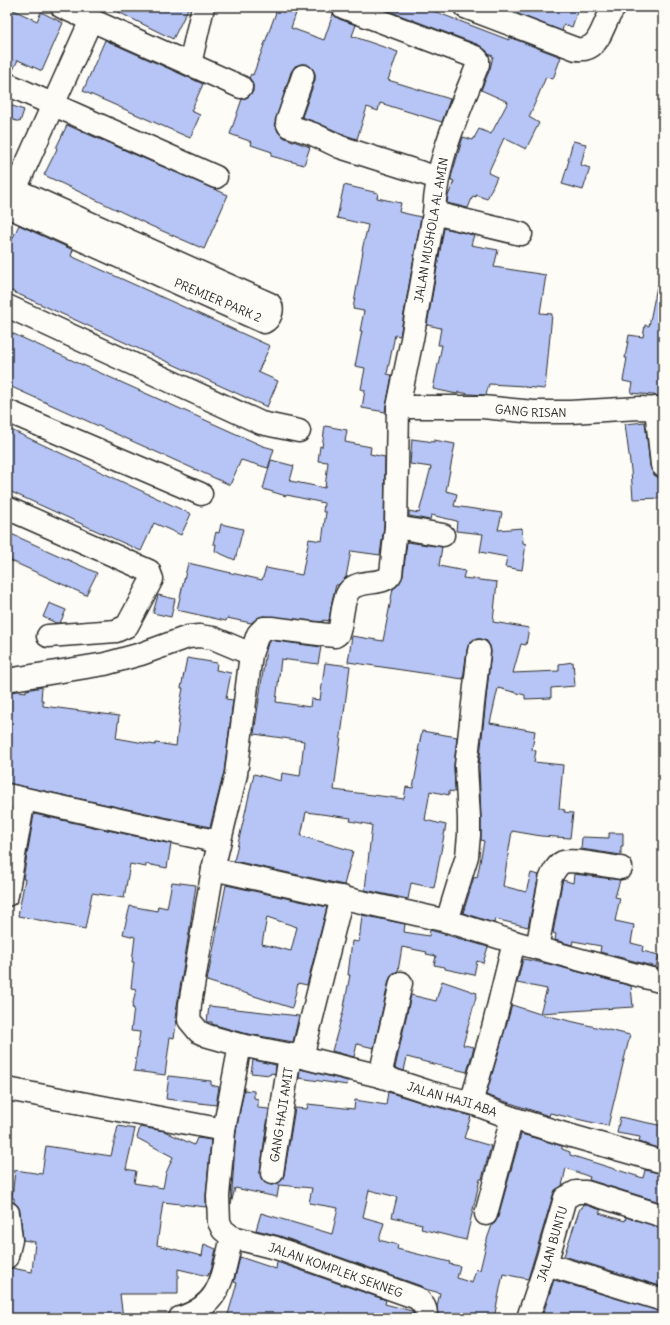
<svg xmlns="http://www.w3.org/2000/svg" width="670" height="1325" viewBox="0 0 670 1325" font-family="Delius,sans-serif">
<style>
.building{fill:#b6c5f5;stroke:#2b2b2b;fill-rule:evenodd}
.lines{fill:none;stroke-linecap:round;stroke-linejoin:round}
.minor-casing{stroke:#2b2b2b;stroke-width:25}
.minor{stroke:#fdfcf7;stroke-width:22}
.labels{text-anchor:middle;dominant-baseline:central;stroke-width:4;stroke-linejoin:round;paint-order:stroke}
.street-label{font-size:12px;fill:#2b2b2b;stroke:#fdfcf7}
</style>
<rect width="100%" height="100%" fill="#fdfcf7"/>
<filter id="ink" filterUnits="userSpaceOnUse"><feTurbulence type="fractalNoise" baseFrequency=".025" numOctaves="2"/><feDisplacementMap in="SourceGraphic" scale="8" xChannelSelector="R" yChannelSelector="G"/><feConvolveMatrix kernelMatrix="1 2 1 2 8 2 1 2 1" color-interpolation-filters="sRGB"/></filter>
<g filter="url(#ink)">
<!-- building -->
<g class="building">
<polygon points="7,7 37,21 41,12 63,23 42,71 18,60 12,72 7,72"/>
<polygon points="108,7 189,7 173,39"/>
<polygon points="278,7 298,7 291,28 324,40 333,14 339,19 356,25 352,36 398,52 388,80 450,99 442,122 380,103 378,111 367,107 357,139 345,135 318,123 302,117 315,80 315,74 312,68 307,64 301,64 295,66 291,72 275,123 278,132 285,138 310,147 304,165 271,156 272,152 251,145 252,142 230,134 242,99 248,97 253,92 253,85 249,78 251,74 253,75"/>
<polygon points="378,7 423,7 509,40 509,37 561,57 553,79 546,77 529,117 539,123 526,149 504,138 488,173 497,177 487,199 476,195 476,197 473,196 468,208 447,203 448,196 454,181 451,180 451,177 463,137 473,140 479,129 491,134 508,102 481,90 490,69 493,56 488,54 487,51 479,45"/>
<polygon points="520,7 579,7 572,27 564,24 562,31 518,14"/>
<polygon points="105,40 203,84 191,111 200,115 190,138 83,91"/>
<polygon points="7,104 24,110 20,122 7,118"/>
<polygon points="67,125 228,195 204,249 151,226 44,175 57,149 56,148"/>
<polygon points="573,141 586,144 581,165 590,168 583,190 562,184 569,160 568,160"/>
<polygon points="344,185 378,193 377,198 401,203 399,212 421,217 400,336 395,335 387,374 392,375 385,412 362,408 365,390 361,389 365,368 355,366 362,331 360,331 364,311 353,309 363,251 362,250 368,225 337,218"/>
<polygon points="19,225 73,250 71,256 270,346 258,372 278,381 267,407 7,289 7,250"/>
<polygon points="444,228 474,235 471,245 498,250 494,267 546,275 540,313 552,314 545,389 524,387 524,386 489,384 486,395 469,394 458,392 457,394 433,389 442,345 438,345 441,328 427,325"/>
<polygon points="657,286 663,287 663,396 631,393 633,383 623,381 627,358 625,358 629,335 643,337 645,325 649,326"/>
<polygon points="7,331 263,446 274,449 268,468 241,460 230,485 7,385"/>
<polygon points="645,422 650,466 654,475 659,478 663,478 663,498 633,499 631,470 625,424"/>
<polygon points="325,426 347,430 345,442 371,447 370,454 385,457 384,526 380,555 351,551 346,577 338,585 336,585 332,601 329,621 323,620 323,622 264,616 259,617 251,623 227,618 226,621 177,610 188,563 262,580 266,568 302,575 309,539 322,541 326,512 323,512 324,503 287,495 286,496 263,489 271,460 294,466 290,481 325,488 328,462 318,461 320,446 322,447"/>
<polygon points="7,428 191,514 181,535 154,523 141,551 7,490"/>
<polygon points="412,439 434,442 434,440 455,444 446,491 457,494 454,506 502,513 498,530 522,528 523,543 526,544 522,570 505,567 507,557 480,552 483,534 456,531 457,521 431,515 430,520 409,516 409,511 419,513 431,467 410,464"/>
<polygon points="221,524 243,529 235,560 215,551 216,544 213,544 216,532 219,533"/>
<polygon points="7,532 97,573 86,595 7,559"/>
<polygon points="407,542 442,547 439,566 465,571 463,578 497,582 493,622 529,628 526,645 521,644 513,673 559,671 559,664 573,662 575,686 551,688 551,698 525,699 525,695 498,688 490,723 535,731 532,750 536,751 534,762 563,765 559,809 565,810 564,812 573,813 570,838 541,836 512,831 503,886 526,892 531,873 539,875 528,927 495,919 494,923 463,913 474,877 477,878 484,841 481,840 481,817 479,766 491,652 490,646 487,641 481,639 474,639 469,643 467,650 463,679 348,662 352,636 383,641 393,589 398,585 403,576"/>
<polygon points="158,595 175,599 171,617 153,613"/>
<polygon points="49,603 66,610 60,623 56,623 43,617"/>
<polygon points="269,640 321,647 318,664 281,659 276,702 310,707 311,699 320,700 325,663 350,666 334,790 404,799 406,787 413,788 420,751 418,751 422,731 457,737 454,765 455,792 449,791 449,795 430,791 425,820 446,825 434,888 411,883 408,899 365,890 372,825 350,821 351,818 306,812 301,836 353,851 344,885 234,861 254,774 281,781 282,773 300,776 304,741 254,734 266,650"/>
<polygon points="187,658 217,663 216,670 231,673 226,699 233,700 224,772 210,827 7,783 7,692 19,691 26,692 26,690 42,687 41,700 43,700 43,706 119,716 116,738 155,745 156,743 176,746 180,710 179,710 183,688 181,688"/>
<polygon points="34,814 171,844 167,868 146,864 146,867 130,864 124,898 92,893 85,929 18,916 25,879 23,879"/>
<polygon points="609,833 623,833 623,846 621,846 621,855 581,849 582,837 609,838"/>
<polygon points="574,874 620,880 615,897 620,898 615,921 634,925 631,943 643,946 642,951 659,955 656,967 600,952 601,946 573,941 572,945 555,940 556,934 553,933 562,883 563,880 573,883"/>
<polygon points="172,882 196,885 190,927 175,1018 177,1019 174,1038 170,1037 165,1075 134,1071 140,1032 131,1031 134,1008 132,1008 136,989 131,988 134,962 132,962 135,937 123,934 130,906 157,911 158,906 167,908"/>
<path d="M 226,885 L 327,907 L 307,985 L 298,983 L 292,1008 L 207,981 ZM 267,917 L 297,927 L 291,951 L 262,944 Z"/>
<polygon points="362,915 405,924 404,932 429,936 430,930 488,947 483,963 477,961 474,975 445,969 445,967 434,965 436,956 426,954 427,952 402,947 398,971 392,974 389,980 374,1048 357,1044 354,1057 332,1051 343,1012 350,975 348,975 352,941 359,942"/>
<polygon points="523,959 549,964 631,986 633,1007 540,1013 547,989 517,983"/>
<polygon points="442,981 477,993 463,1045 474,1047 467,1072 433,1064 407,1057 404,1071 395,1068 411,995 436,1001"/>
<polygon points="512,1005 540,1014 630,1035 608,1126 550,1113 549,1116 486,1095"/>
<polygon points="209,1006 299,1016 293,1042 243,1033 212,1024 212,1022 207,1022"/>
<polygon points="253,1060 276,1065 275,1074 271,1073 270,1075 251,1073"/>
<polygon points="300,1069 348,1081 347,1085 299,1078"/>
<polygon points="169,1076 211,1081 211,1085 219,1087 216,1105 166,1099"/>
<polygon points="244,1090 254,1091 254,1098 258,1099 258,1108 269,1109 260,1172 261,1178 264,1182 271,1185 277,1184 282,1180 284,1175 295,1108 307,1109 308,1104 354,1109 355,1100 386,1105 388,1092 426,1104 471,1116 464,1138 491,1146 482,1179 480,1179 466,1240 421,1229 422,1224 392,1217 397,1197 369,1190 363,1217 384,1223 379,1240 398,1245 397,1249 450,1262 449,1264 460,1266 457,1278 472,1283 476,1269 480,1270 486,1245 485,1245 492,1225 495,1223 498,1217 521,1134 562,1146 562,1149 570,1152 570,1155 643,1178 645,1170 663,1174 663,1203 589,1180 590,1177 566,1168 562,1186 555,1190 553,1195 528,1279 503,1274 494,1318 438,1318 437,1306 440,1293 425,1289 421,1286 280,1236 256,1230 261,1213 332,1234 338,1208 309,1203 312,1188 279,1185 277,1197 235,1188 231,1204 236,1132"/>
<polygon points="620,1117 663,1126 659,1148 639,1142 640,1137 617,1133"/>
<polygon points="118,1126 135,1129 126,1169 136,1171 134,1183 163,1188 166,1173 173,1157 137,1138 140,1127 164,1131 194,1145 197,1138 211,1140 206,1195 206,1207 163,1202 157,1245 202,1256 204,1244 216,1249 210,1274 209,1273 208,1276 178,1269 178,1294 120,1294 123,1318 7,1318 7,1269 12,1268 32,1272 35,1242 23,1240 20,1211 18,1206 14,1202 14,1198 12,1198 15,1170 42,1174 46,1146 111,1156"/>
<polygon points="583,1204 601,1210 599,1213 625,1221 626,1217 663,1228 663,1287 564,1256 580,1208 582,1208"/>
<polygon points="240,1257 276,1269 277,1262 386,1300 385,1304 412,1311 413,1313 413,1318 227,1318 237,1283 234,1282"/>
<polygon points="554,1280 663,1312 663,1318 547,1318 542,1317"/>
</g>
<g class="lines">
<defs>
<g id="minor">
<polyline points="62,7 241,87"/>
<path d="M 343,7 L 475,57 L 478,60 L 478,64 C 459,112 436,160 434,213 L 412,339 L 398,407 L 396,527 L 391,574 C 386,585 362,580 352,588 C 341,596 343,623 338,634 L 335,636 L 271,628 L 264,628 L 258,634 L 251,654 L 236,774 L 213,869 L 447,921 L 514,942 L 663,982"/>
<path d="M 465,7 L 576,49 C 602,53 601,22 615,7"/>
<polyline points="190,64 203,7"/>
<polyline points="303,76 287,122 289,126 313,134 340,147 438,178"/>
<polyline points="7,84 216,177"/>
<path d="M 7,186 L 270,304 C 274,310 270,319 264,322 L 7,206"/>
<polyline points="9,203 91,20"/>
<polyline points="434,213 521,234"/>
<polyline points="7,306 261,423 299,431"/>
<path id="s1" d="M 398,407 L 482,407 L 534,412 L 570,412 L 639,408 L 663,409"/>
<polyline points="656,408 662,465 663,466"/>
<polyline points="7,411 201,494"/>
<polyline points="7,508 149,571 152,579 127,626 116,631 48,636"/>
<polyline points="396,527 443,535"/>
<polyline points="7,680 105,664 141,654 188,637 199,636 213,638 251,654"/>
<polyline points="7,795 219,842"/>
<path id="s2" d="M 213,869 L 190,1004 L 189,1020 L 199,1032 L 208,1036 L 240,1045 L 302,1057 L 380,1076 L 429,1092 L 472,1103 L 512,1118 L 561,1133 L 663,1162"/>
<polyline points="7,895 24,799"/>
<polyline points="447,921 467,856 469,835 469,818 466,766 479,651"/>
<path d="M 537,948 L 550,880 C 552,874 557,865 563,862 C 574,859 608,866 621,868"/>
<path id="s3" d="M 240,1045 L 224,1130 L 218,1196 L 219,1222 L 223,1230 L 232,1237 L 276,1248 L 417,1298 C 423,1304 428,1309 425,1318"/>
<polyline points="302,1057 342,897"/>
<polyline points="380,1076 401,983"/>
<polyline points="7,1089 224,1130"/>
<polyline points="472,1103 473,1096 493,1028 514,942"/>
<path id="s4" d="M 272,1173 L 290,1055"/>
<polyline points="486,1214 512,1118"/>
<polyline points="7,1257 11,1240 8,1213"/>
<polyline points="546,1264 663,1300"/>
<path d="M 180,1318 C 223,1304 222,1276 232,1237"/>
<path id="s5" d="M 528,1318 L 546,1264 L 565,1198 L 576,1192 L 586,1192 L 663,1216"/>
</g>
</defs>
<!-- minor casing -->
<use href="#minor" class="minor-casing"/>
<!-- minor -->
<use href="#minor" class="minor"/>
</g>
</g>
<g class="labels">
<!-- street labels -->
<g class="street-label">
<text transform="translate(431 230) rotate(-80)">JALAN MUSHOLA AL AMIN</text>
<text transform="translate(218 300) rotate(23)">PREMIER PARK 2</text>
<text stroke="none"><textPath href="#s1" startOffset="133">GANG RISAN</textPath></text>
<text stroke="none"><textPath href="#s2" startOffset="431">JALAN HAJI ABA</textPath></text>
<text stroke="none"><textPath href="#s4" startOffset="59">GANG HAJI AMIT</textPath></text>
<text stroke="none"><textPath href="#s5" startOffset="78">JALAN BUNTU</textPath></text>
<text stroke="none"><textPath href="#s3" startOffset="308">JALAN KOMPLEK SEKNEG</textPath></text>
</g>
</g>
<!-- margin -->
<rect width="670" height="1325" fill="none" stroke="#fdfcf7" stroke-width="24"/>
<rect x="12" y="12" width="646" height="1301" fill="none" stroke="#2b2b2b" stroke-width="1.5" filter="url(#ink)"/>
</svg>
